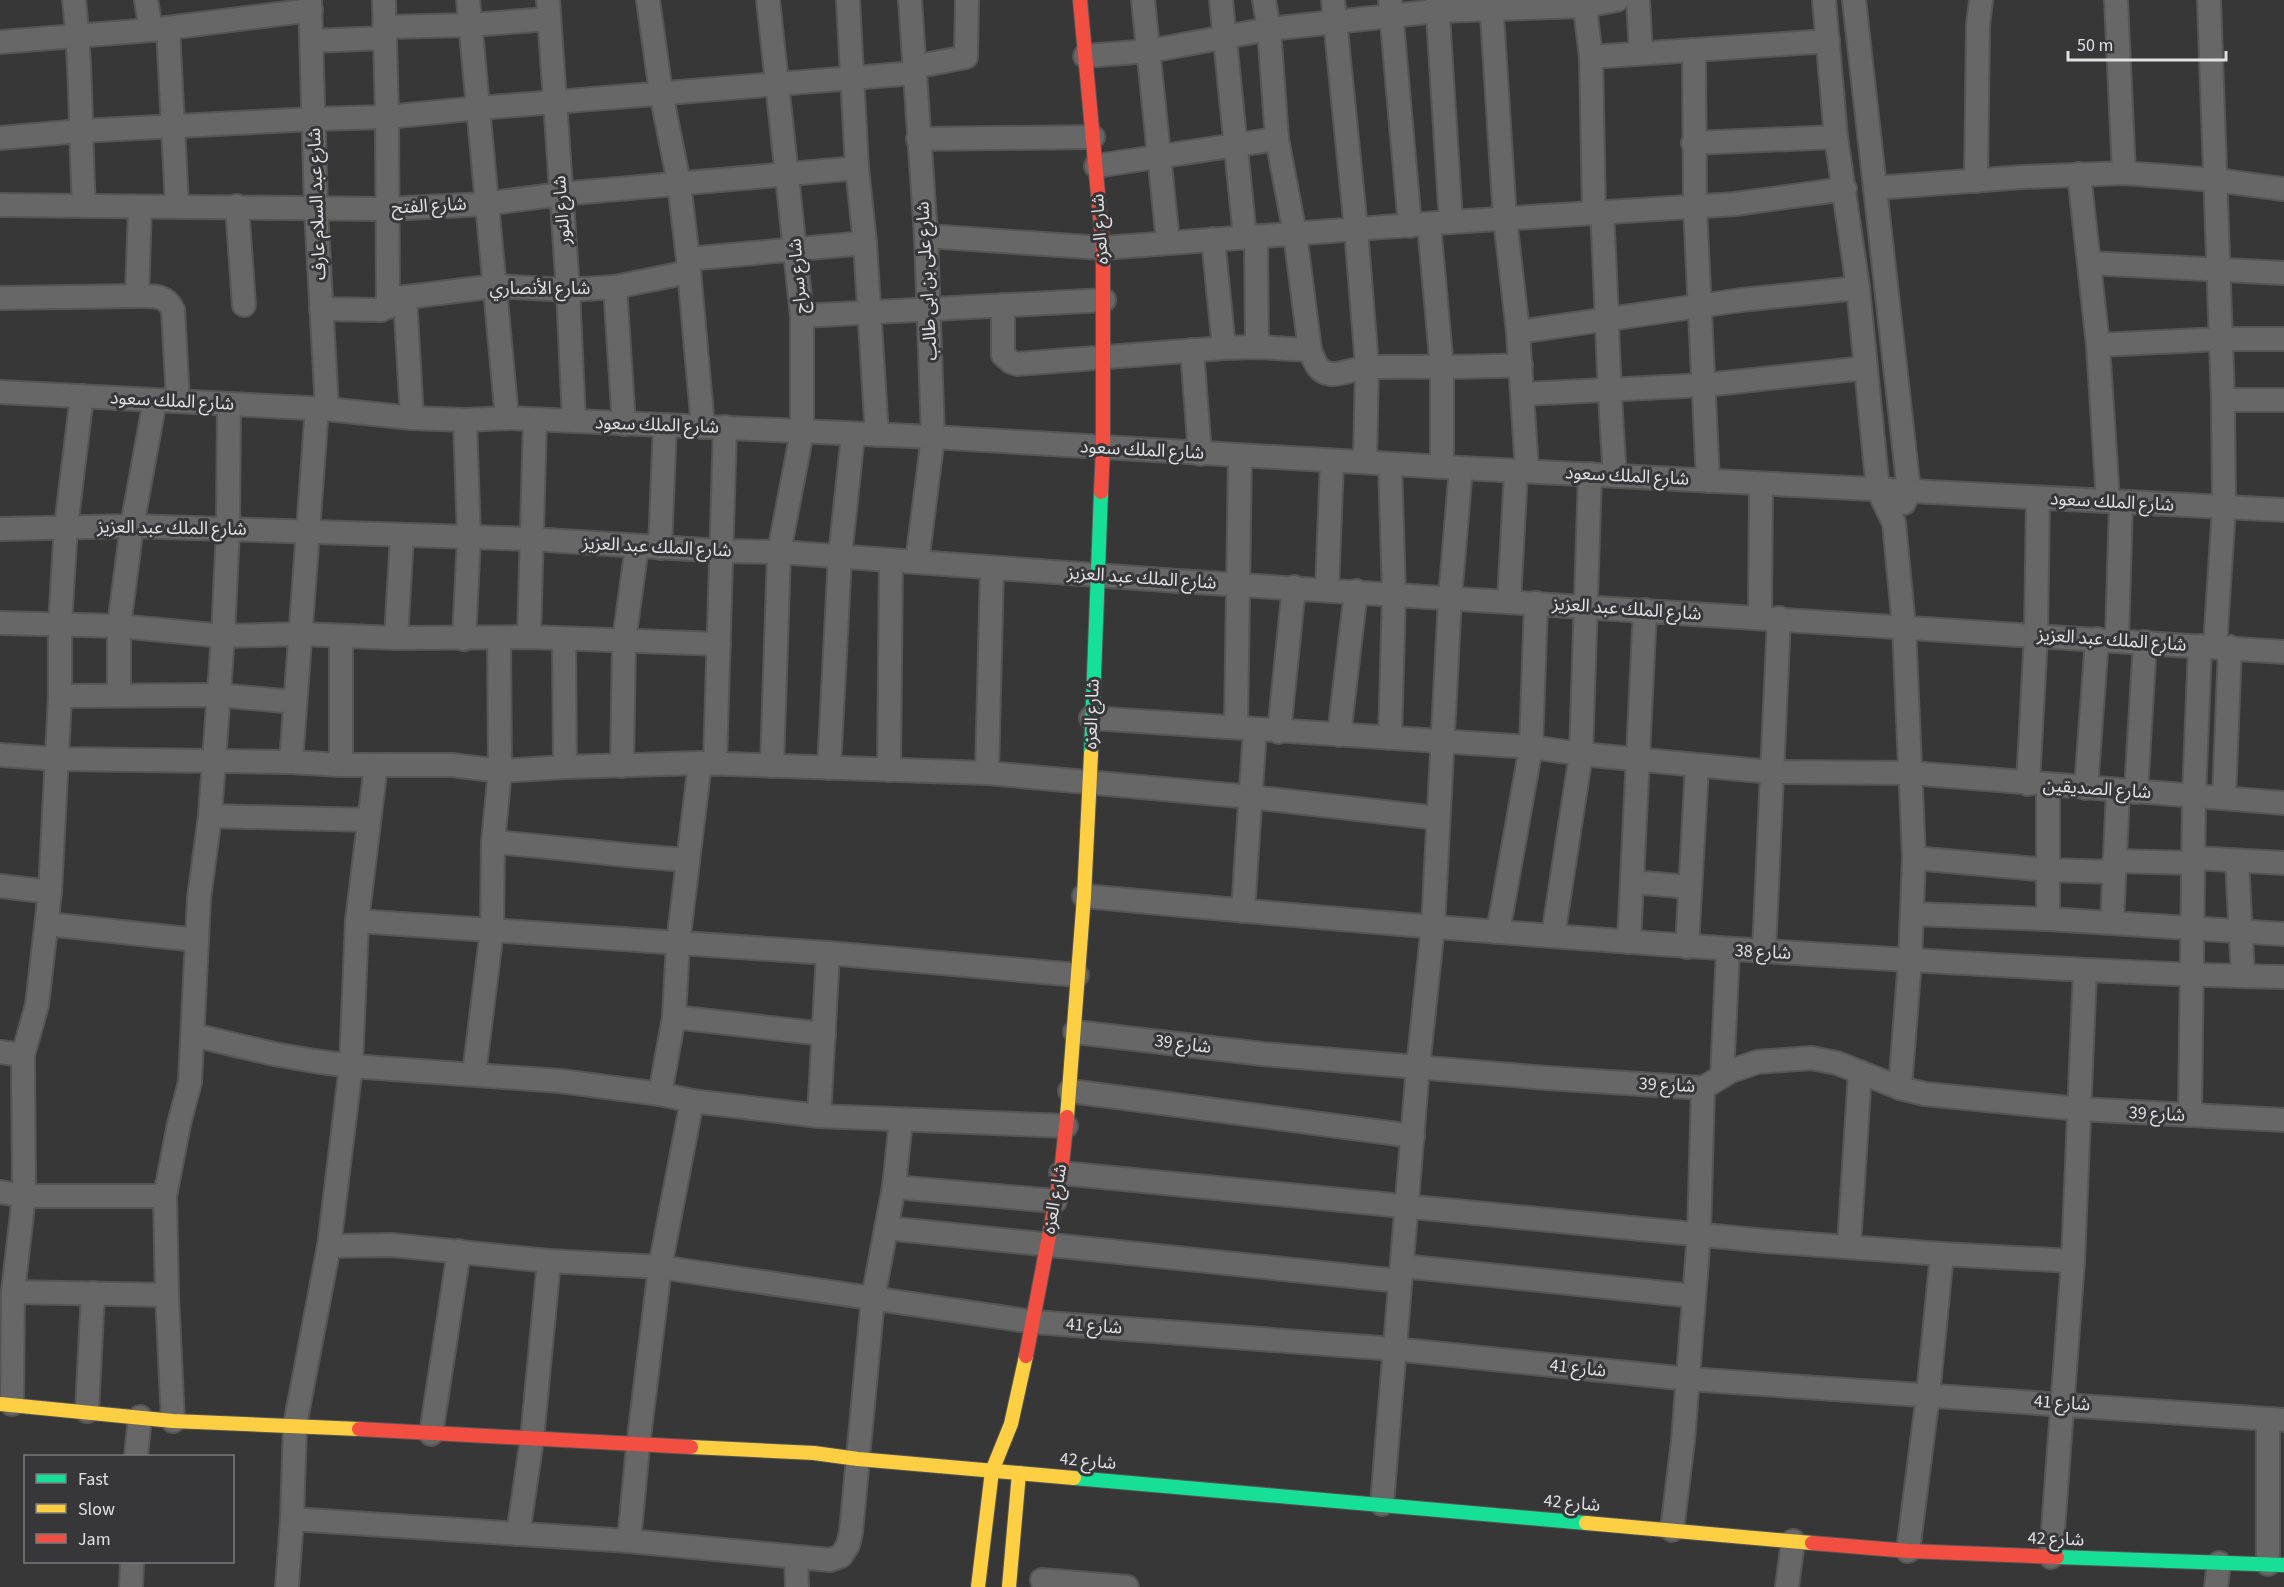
<svg xmlns="http://www.w3.org/2000/svg" width="2284" height="1587" viewBox="0 0 2284 1587" font-family="'Source Sans 3','Noto Sans Arabic',sans-serif">
<style>
.lines{fill:none;stroke-linecap:round;stroke-linejoin:round}
.street-casing{stroke:#555556;stroke-width:26}
.fast-casing{stroke:#555556;stroke-width:16}
.slow-casing{stroke:#555556;stroke-width:16}
.jam-casing{stroke:#555556;stroke-width:16}
.street{stroke:#676767;stroke-width:22}
.fast{stroke:#16e098;stroke-width:14}
.slow{stroke:#ffcf43;stroke-width:14}
.jam{stroke:#f24e42;stroke-width:14}
.labels{text-anchor:middle;dominant-baseline:central;stroke-width:6;stroke-linejoin:round;paint-order:stroke}
.street-label{font-size:18px;fill:#e1e0e2;stroke:#373638}
</style>
<rect width="100%" height="100%" fill="#373737"/>
<g class="lines">
<defs>
<g id="street">
<path d="M 74,0 C 82,68 80,137 84,205"/>
<polyline points="146,0 151,30"/>
<polyline points="310,0 316,209 327,409"/>
<polyline points="384,0 387,117 388,307"/>
<polyline points="468,0 507,418"/>
<polyline points="548,0 568,290 574,421"/>
<polyline points="648,0 661,93 679,183 688,259 703,427"/>
<polyline points="768,0 802,316 802,432 779,552 772,766"/>
<polyline points="848,0 857,168 865,243 877,435"/>
<polyline points="910,0 926,236 933,437 917,562"/>
<polyline points="1143,0 1168,242"/>
<polyline points="1221,0 1245,237"/>
<path d="M 1264,0 L 1269,29 L 1277,139 L 1295,234 L 1310,350 C 1314,360 1317,372 1330,374 C 1343,375 1358,367 1371,367 C 1421,366 1471,368 1521,365"/>
<polyline points="1333,0 1356,229 1367,366 1365,462"/>
<polyline points="1390,0 1410,226"/>
<polyline points="1437,0 1451,222"/>
<polyline points="1491,0 1505,219 1518,332 1527,471"/>
<polyline points="1584,0 1591,57 1594,213"/>
<polyline points="1638,0 1641,53"/>
<polyline points="1824,0 1836,137 1858,288 1878,490 1894,523 1904,627 1914,858 1910,960 1900,1088"/>
<polyline points="1854,0 1909,491 1904,503"/>
<polyline points="2116,0 2124,173"/>
<polyline points="2209,0 2223,400 2224,508 2215,646"/>
<polyline points="384,27 471,25 549,19"/>
<polyline points="168,28 177,206"/>
<polyline points="312,41 384,38"/>
<polyline points="0,42 151,30 311,10"/>
<polyline points="1694,50 1695,207 1708,481"/>
<polyline points="1085,56 1149,51 1269,29 1437,11 1585,6 1617,0"/>
<polyline points="1591,57 1828,41"/>
<polyline points="914,67 966,57 967,0"/>
<polyline points="0,138 80,131 313,119 387,117 479,108 915,73"/>
<polyline points="918,139 1093,137"/>
<polyline points="1693,143 1836,137"/>
<polyline points="1096,166 1277,139"/>
<polyline points="2079,174 2098,345 2108,501"/>
<polyline points="1976,181 1978,25 1981,0"/>
<polyline points="1875,188 2023,177 2124,173 2216,180 2284,189"/>
<polyline points="0,205 387,209 485,204 561,194 857,168"/>
<polyline points="237,206 244,305"/>
<path d="M 1602,212 C 1607,300 1608,387 1615,475"/>
<polyline points="1429,225 1442,368 1442,466"/>
<polyline points="926,236 1103,248 1451,222 1735,204 1845,189"/>
<polyline points="1256,236 1257,347"/>
<polyline points="1213,239 1224,348"/>
<polyline points="688,259 865,243"/>
<polyline points="2089,263 2284,273"/>
<polyline points="615,287 624,424"/>
<polyline points="137,296 140,207"/>
<polyline points="405,297 412,418"/>
<path d="M 0,298 L 137,296 C 152,296 166,294 173,310 L 178,401"/>
<polyline points="1003,305 1003,355 1011,362 1017,364 1224,348 1257,347 1310,350"/>
<polyline points="321,309 381,310 399,298 496,286 568,290 615,287 689,272"/>
<polyline points="802,316 1104,300"/>
<polyline points="1518,332 1741,300 1858,288"/>
<polyline points="2098,345 2220,339 2284,339"/>
<polyline points="1192,350 1200,454"/>
<polyline points="0,392 327,409 412,418 465,420 507,418 933,437 1461,468 2284,510"/>
<polyline points="1523,394 1705,385 1865,368"/>
<polyline points="2223,400 2284,400"/>
<polyline points="1390,464 1394,594 1390,738"/>
<polyline points="0,529 132,526 531,539 721,551 779,552 1178,581 2284,652"/>
<polyline points="660,548 665,425"/>
<polyline points="1327,590 1332,461"/>
<polyline points="1509,602 1516,471"/>
<polyline points="1760,617 1761,484"/>
<polyline points="0,623 119,626 223,636 301,634 396,638 529,637 719,644"/>
<polyline points="341,636 341,765"/>
<polyline points="529,637 535,420"/>
<polyline points="396,638 402,536"/>
<polyline points="464,639 469,538 465,420"/>
<polyline points="564,639 565,767"/>
<polyline points="2117,640 2121,502"/>
<polyline points="119,694 119,626 132,526 155,400"/>
<polyline points="60,696 218,695 295,702"/>
<polyline points="1091,718 1531,747 1581,754 1771,772 1911,773 2284,803"/>
<polyline points="1236,727 1240,456"/>
<polyline points="1279,732 1294,587"/>
<polyline points="1339,735 1356,591"/>
<polyline points="0,755 57,759 291,762 341,765 452,765 500,771 565,767 700,763 987,773 1251,797 1437,818"/>
<polyline points="291,762 317,408"/>
<polyline points="715,764 725,427"/>
<polyline points="622,766 624,641 637,546"/>
<polyline points="829,768 840,556 853,435"/>
<polyline points="889,770 891,560"/>
<polyline points="987,773 992,568"/>
<polyline points="2028,784 2036,635 2038,498"/>
<polyline points="2048,784 2048,919"/>
<polyline points="2086,788 2097,639"/>
<polyline points="2136,792 2145,642"/>
<polyline points="2224,798 2230,647"/>
<polyline points="210,816 368,820"/>
<path d="M 493,842 C 558,847 623,856 688,860"/>
<polyline points="1914,858 2048,870 2114,872"/>
<polyline points="2194,858 2284,863"/>
<polyline points="2114,861 2194,863"/>
<polyline points="2237,861 2243,976"/>
<polyline points="1632,882 1690,887"/>
<polyline points="0,886 50,892"/>
<path d="M 1084,896 C 1359,922 1634,944 1910,960 C 2034,967 2159,975 2284,977"/>
<polyline points="1243,911 1255,729"/>
<polyline points="1912,914 2048,919 2284,934"/>
<polyline points="357,921 828,953 1077,975"/>
<polyline points="2112,923 2118,790"/>
<polyline points="47,924 197,940"/>
<polyline points="1498,932 1531,747 1536,603"/>
<polyline points="1553,936 1581,754 1590,474"/>
<polyline points="1629,942 1645,610"/>
<polyline points="1687,947 1697,766"/>
<polyline points="1764,952 1779,618"/>
<polyline points="674,1017 824,1034"/>
<polyline points="1075,1032 1263,1054 1546,1078 1703,1088 1731,1071 1757,1062 1811,1058 1837,1063 1900,1088 1925,1094 2079,1109 2284,1120"/>
<polyline points="193,1035 274,1054 314,1061 351,1066 560,1081 660,1094 692,1101 819,1116 1066,1126"/>
<polyline points="0,1052 23,1055"/>
<polyline points="474,1074 492,930 493,842 500,771 499,638"/>
<polyline points="1722,1076 1728,950"/>
<polyline points="1070,1091 1413,1136"/>
<polyline points="660,1094 674,1017 678,943 700,763"/>
<polyline points="2190,1115 2194,796 2200,646"/>
<polyline points="819,1116 828,953"/>
<polyline points="1061,1173 1766,1241 1942,1254 2073,1261"/>
<polyline points="894,1187 1055,1201"/>
<polyline points="0,1192 24,1196 165,1196"/>
<polyline points="886,1228 1400,1281"/>
<polyline points="1849,1245 1860,1072"/>
<polyline points="329,1246 351,1066 357,921 376,765"/>
<polyline points="1402,1266 1694,1296"/>
<polyline points="13,1292 167,1295"/>
<polyline points="12,1404 13,1292 24,1196 23,1055 37,1005 50,892 60,696 60,624 66,526 82,396"/>
<polyline points="87,1411 93,1293"/>
<polyline points="2268,1419 2268,1564"/>
<polyline points="173,1421 167,1295 165,1196 179,1124 190,1082 199,898 210,816 223,636 228,529 229,404"/>
<polyline points="431,1434 459,1251"/>
<polyline points="136,1456 140,1417"/>
<polyline points="1382,1504 1418,1067 1433,926 1450,598 1461,468"/>
<polyline points="292,1519 629,1541 830,1560 841,1556 848,1545 851,1532 873,1298 894,1187 901,1120"/>
<polyline points="1672,1530 1683,1441 1699,1234 1703,1088"/>
<polyline points="518,1534 532,1439 549,1261"/>
<polyline points="629,1541 638,1446 660,1267 692,1101"/>
<polyline points="1908,1551 1928,1395 1942,1254"/>
<polyline points="796,1557 797,1587"/>
<polyline points="2051,1557 2073,1261 2085,970"/>
<polyline points="1042,1580 1127,1587"/>
<polyline points="131,1587 132,1562"/>
<polyline points="287,1587 292,1519 295,1425 329,1246 392,1245 549,1261 660,1267 1034,1322 1394,1349 1688,1379 2284,1420"/>
<polyline points="1787,1587 1793,1541"/>
<polyline points="2216,1587 2219,1563"/>
</g>
<g id="fast">
<polyline points="1091,754 1101,492"/>
<polyline points="1074,1478 1586,1523"/>
<polyline points="2057,1557 2284,1565"/>
</g>
<g id="slow">
<polyline points="1067,1117 1084,896 1091,754"/>
<polyline points="0,1404 173,1421 359,1429"/>
<polyline points="691,1447 814,1453 858,1459 1074,1478"/>
<polyline points="1586,1523 1812,1543"/>
<polyline points="978,1587 992,1471 1011,1424 1026,1356"/>
<polyline points="1009,1587 1019,1473"/>
</g>
<g id="jam">
<polyline points="1080,0 1103,248 1103,448 1101,492"/>
<polyline points="1026,1356 1061,1173 1067,1117"/>
<polyline points="359,1429 691,1447"/>
<polyline points="1812,1543 1908,1551 2057,1557"/>
</g>
</defs>
<!-- street casing -->
<use href="#street" class="street-casing"/>
<!-- fast casing -->
<use href="#fast" class="fast-casing"/>
<!-- slow casing -->
<use href="#slow" class="slow-casing"/>
<!-- jam casing -->
<use href="#jam" class="jam-casing"/>
<!-- street -->
<use href="#street" class="street"/>
<!-- fast -->
<use href="#fast" class="fast"/>
<!-- slow -->
<use href="#slow" class="slow"/>
<!-- jam -->
<use href="#jam" class="jam"/>
</g>
<g class="labels">
<!-- street labels -->
<g class="street-label">
<text transform="translate(317 204) rotate(-92)">شارع عبد السلام عارف</text>
<text transform="translate(429 206) rotate(-3)">شارع الفتح</text>
<text transform="translate(562 210) rotate(-94)">شارع النور</text>
<text transform="translate(1100 229) rotate(-94)">شارع العزه</text>
<text transform="translate(798 276) rotate(-95)">شارع سراج</text>
<text transform="translate(927 281) rotate(-93)">شارع على بن ابى طالب</text>
<text x="540" y="288">شارع الأنصاري</text>
<text transform="translate(172 401) rotate(3)">شارع الملك سعود</text>
<text transform="translate(657 425) rotate(2)">شارع الملك سعود</text>
<text transform="translate(1142 450) rotate(3)">شارع الملك سعود</text>
<text transform="translate(1627 476) rotate(3)">شارع الملك سعود</text>
<text transform="translate(2112 502) rotate(3)">شارع الملك سعود</text>
<text transform="translate(172 528) rotate(1)">شارع الملك عبد العزيز</text>
<text transform="translate(657 547) rotate(3)">شارع الملك عبد العزيز</text>
<text transform="translate(1142 578) rotate(4)">شارع الملك عبد العزيز</text>
<text transform="translate(1627 609) rotate(4)">شارع الملك عبد العزيز</text>
<text transform="translate(2112 640) rotate(4)">شارع الملك عبد العزيز</text>
<text transform="translate(1092 714) rotate(-88)">شارع العزه</text>
<text transform="translate(2097 789) rotate(4)">شارع الصديقين</text>
<text transform="translate(1763 952) rotate(3)">شارع 38</text>
<text transform="translate(1183 1044) rotate(7)">شارع 39</text>
<text transform="translate(1667 1085) rotate(3)">شارع 39</text>
<text transform="translate(2157 1114) rotate(3)">شارع 39</text>
<text transform="translate(1055 1199) rotate(-80)">شارع العزه</text>
<text transform="translate(1094 1326) rotate(4)">شارع 41</text>
<text transform="translate(1578 1368) rotate(6)">شارع 41</text>
<text transform="translate(2062 1403) rotate(4)">شارع 41</text>
<text transform="translate(1088 1461) rotate(5)">شارع 42</text>
<text transform="translate(1572 1503) rotate(5)">شارع 42</text>
<text transform="translate(2056 1539) rotate(2)">شارع 42</text>
</g>
</g>
<!-- legend -->
<rect x="24" y="1455" width="210" height="108" fill="#373638" stroke="#7b7a7c" stroke-width="1.5"/>
<rect x="36" y="1474" width="30" height="9" fill="#16e098" stroke="#7b7a7c" stroke-width="1.5"/>
<text x="78" y="1485" font-size="18" fill="#e1e0e2">Fast</text>
<rect x="36" y="1504" width="30" height="9" fill="#ffcf43" stroke="#7b7a7c" stroke-width="1.5"/>
<text x="78" y="1515" font-size="18" fill="#e1e0e2">Slow</text>
<rect x="36" y="1534" width="30" height="9" fill="#f24e42" stroke="#7b7a7c" stroke-width="1.5"/>
<text x="78" y="1545" font-size="18" fill="#e1e0e2">Jam</text>
<!-- scale -->
<path d="M2068 51v9h158v-9" fill="none" stroke="#e1e0e2" stroke-width="3"/>
<text x="2077" y="51" font-size="18" fill="#e1e0e2" stroke="#373638" stroke-width="4.5" paint-order="stroke">50 m</text>
</svg>
